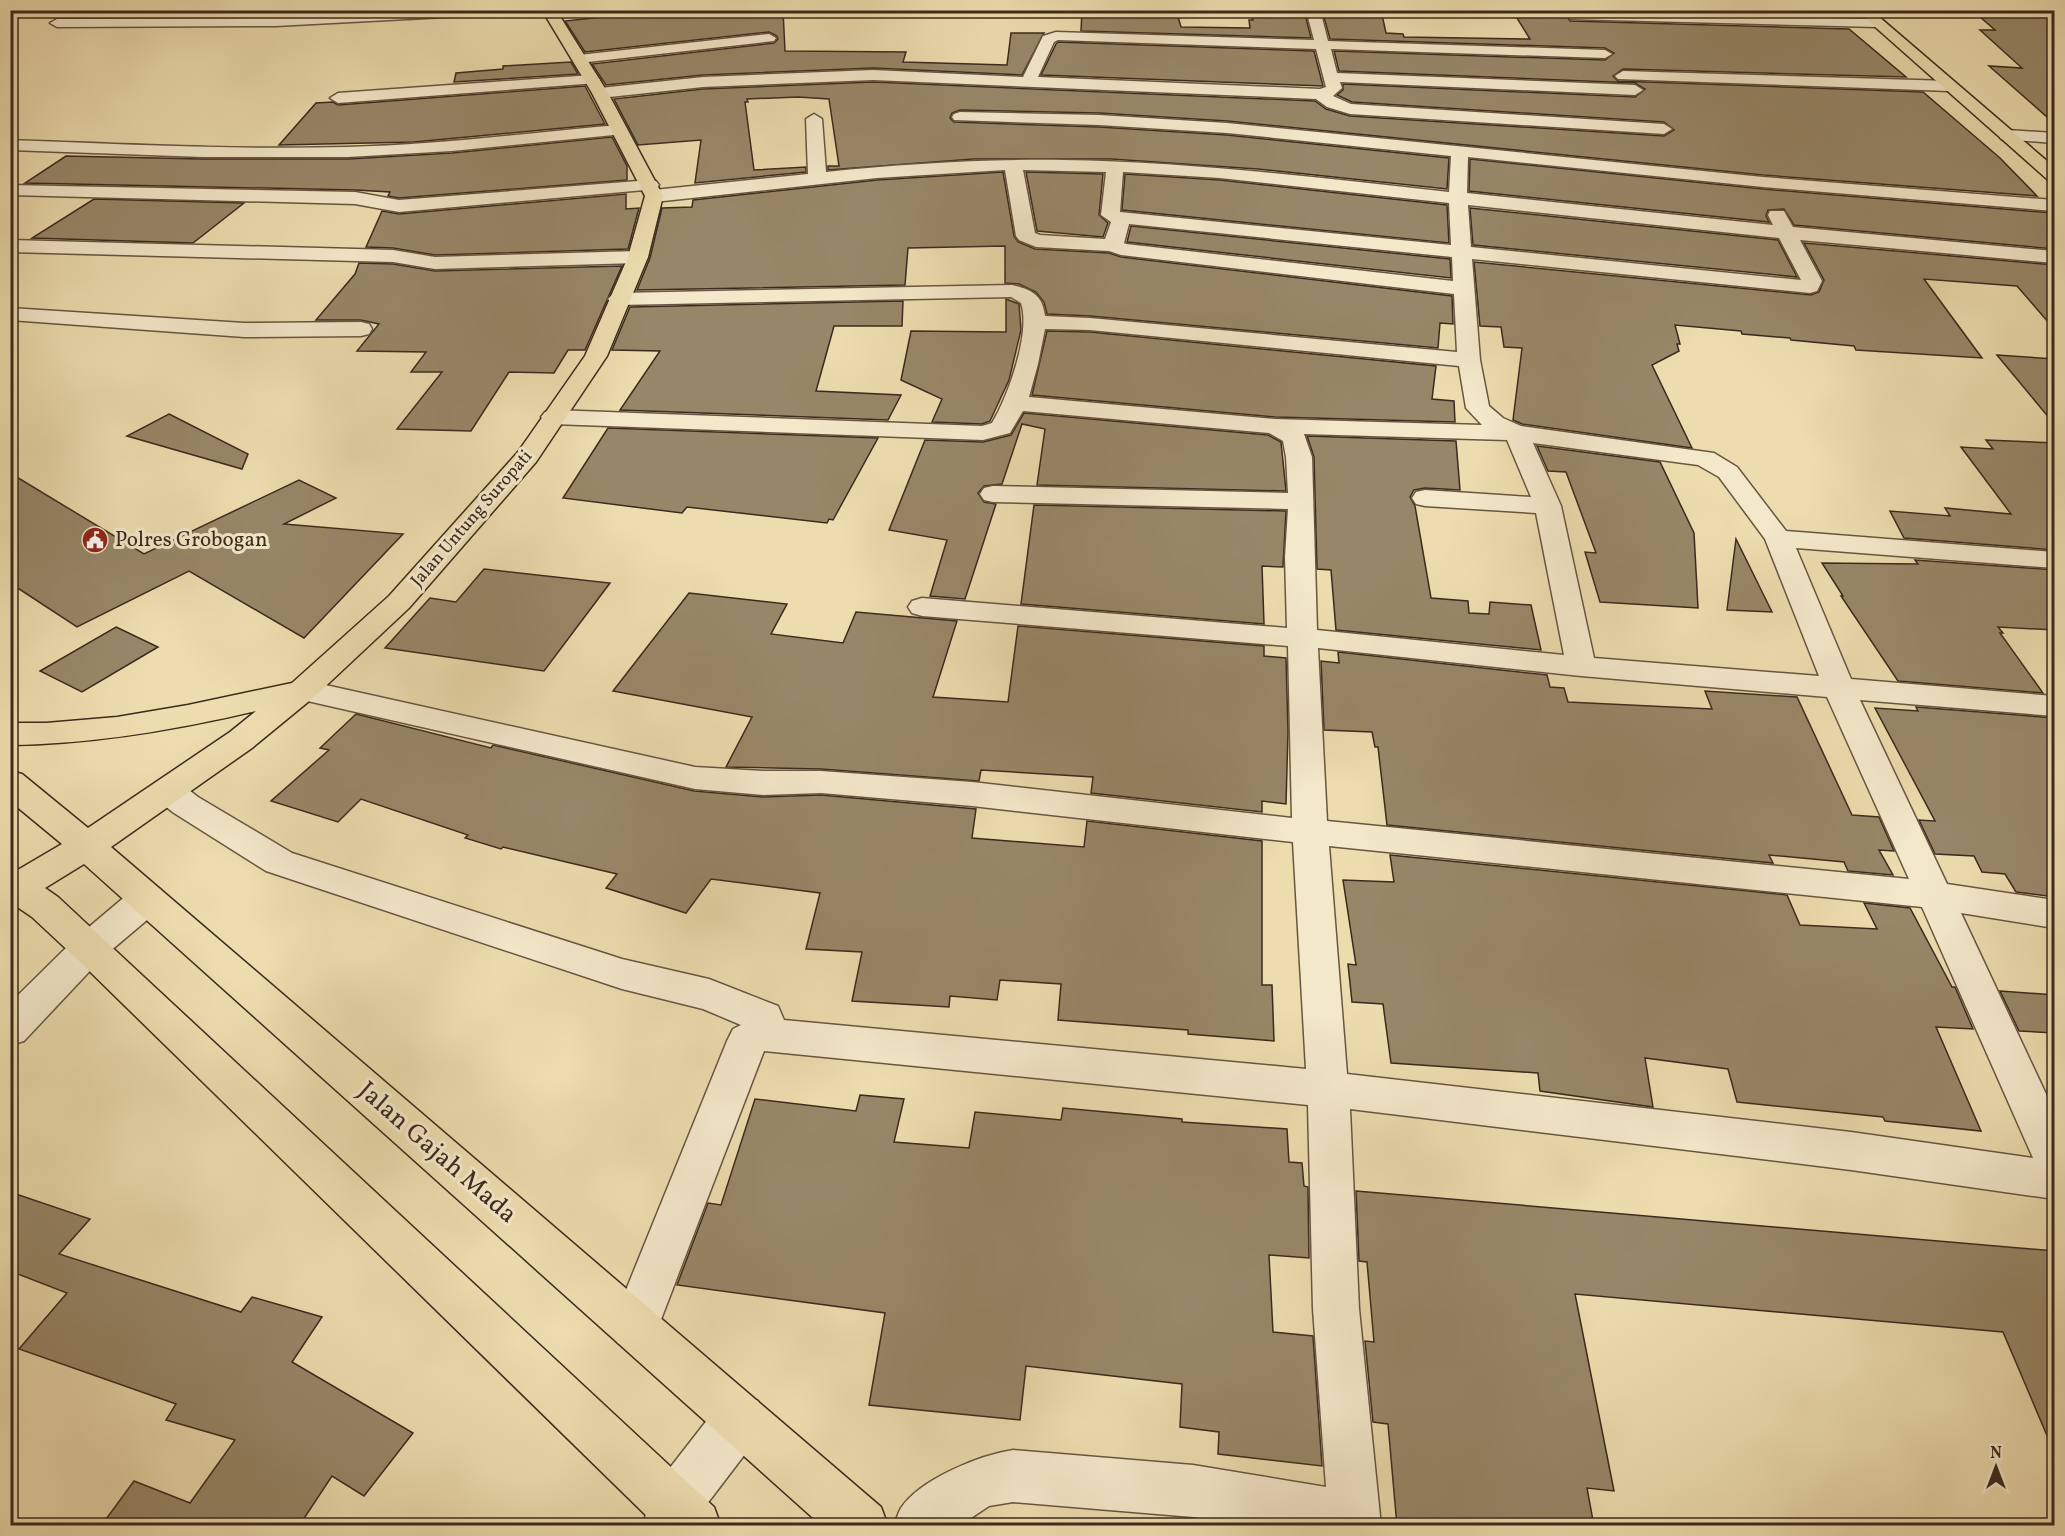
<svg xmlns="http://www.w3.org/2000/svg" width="2065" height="1536" viewBox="0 0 2065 1536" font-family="Vollkorn,serif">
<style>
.building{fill:#978768;stroke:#3b2a1d;stroke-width:1.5}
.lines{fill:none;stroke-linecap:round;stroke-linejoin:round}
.minor-casing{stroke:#675641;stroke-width:3}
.major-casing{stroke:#3b2a1d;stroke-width:3}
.minor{fill:#f3e8ca;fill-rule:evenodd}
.major{fill:#ecdcae;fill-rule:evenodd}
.labels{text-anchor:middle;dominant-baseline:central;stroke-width:6;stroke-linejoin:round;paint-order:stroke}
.far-street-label{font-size:18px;fill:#3b2a1d;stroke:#f3e8ca}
.poi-label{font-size:21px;fill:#3b2a1d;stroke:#f3e8ca;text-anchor:start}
.near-street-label{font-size:26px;fill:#3b2a1d;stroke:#f3e8ca}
</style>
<rect width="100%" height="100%" fill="#ecdcae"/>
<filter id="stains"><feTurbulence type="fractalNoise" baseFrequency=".00333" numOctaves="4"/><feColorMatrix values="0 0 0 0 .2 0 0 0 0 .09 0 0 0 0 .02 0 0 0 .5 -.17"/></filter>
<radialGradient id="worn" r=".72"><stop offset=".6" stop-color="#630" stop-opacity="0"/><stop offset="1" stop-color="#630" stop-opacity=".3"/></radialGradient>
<!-- building -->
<g class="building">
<polygon points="628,10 783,10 785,51 906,52 903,62 1007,65 1011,33 1044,33 1022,75 873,68 703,75 606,85 592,64 774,43 778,39 777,36 769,32 585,52 565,21 630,14"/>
<polygon points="1082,10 1168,10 1169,13 1177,13 1181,27 1250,28 1249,20 1253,20 1251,10 1304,10 1311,38 1081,31"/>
<polygon points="1322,10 1381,10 1386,33 1403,34 1404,37 1530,39 1512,10 1571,10 1566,15 1570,21 1849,29 1906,77 1623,69 1613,76 1618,81 1923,92 2000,158 2037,196 1763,175 1227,121 1099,113 960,110 952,113 950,118 954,122 1099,127 1227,135 1449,158 1447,189 1257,169 1111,159 973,159 828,170 828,166 839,166 829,99 798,97 747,99 748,102 745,102 754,170 806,167 806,172 695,183 701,140 638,145 614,99 703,89 873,82 1315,101 1326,109 1350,116 1664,136 1674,130 1664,122 1352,102 1337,95 1343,90 1343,84 1635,97 1645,89 1635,83 1339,71 1334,51 1605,60 1614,53 1605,48 1330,39"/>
<polygon points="1607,10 1827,10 1834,16"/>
<polygon points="1972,10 2055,10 2055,124 1989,66 2022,68 1980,30 1995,30"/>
<polygon points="1058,42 1314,51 1323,86 1041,75 1056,44"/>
<polygon points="571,62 578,74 454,82 456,73 503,69 503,66"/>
<polygon points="585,86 605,124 414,142 279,145 316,103 333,102 338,105"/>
<polygon points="612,137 627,166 627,180 399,198 388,196 390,192 355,190 25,183 66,156 203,159 348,159 452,153"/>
<polygon points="1470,159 1763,189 2053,213 2055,215 2055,249 1794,225 1784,209 1768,210 1766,216 1769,222 1469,191"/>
<polygon points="1003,172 1014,236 1018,242 1035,249 1109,253 1121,257 1452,296 1453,324 1440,323 1438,348 1090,316 1047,314 1044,302 1036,292 1019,284 1005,283 1005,246 908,248 905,285 637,290 650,258 662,208 692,207 693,200 877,180"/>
<polygon points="1026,172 1103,174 1099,215 1108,223 1103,237 1037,231"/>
<polygon points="1125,174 1220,180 1447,205 1449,243 1122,210"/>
<polygon points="626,194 626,209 639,208 628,249 435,255 393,248 366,247 382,211 399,214"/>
<polygon points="94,199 244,203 193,243 32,238"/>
<polygon points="1470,208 1778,240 1797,277 1473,245"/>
<polygon points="1131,226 1450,259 1451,278 1127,242"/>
<polygon points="1804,243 2055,265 2055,330 2017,286 1924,279 1982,358 1856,350 1854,346 1791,340 1790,338 1742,334 1741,331 1675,325 1680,344 1677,344 1679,351 1652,365 1692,448 1522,424 1513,420 1522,348 1504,347 1501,327 1480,326 1474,262 1811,295 1819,292 1824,280"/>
<polygon points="359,263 393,264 435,271 622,266 585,350 568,350 554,373 509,372 471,431 397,429 442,372 411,372 426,352 357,351 379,324 361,320 316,320 355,274"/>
<polygon points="1006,299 1019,304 1021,330 1009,380 990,421 982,424 932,422 942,399 901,380 911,331 1006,332"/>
<polygon points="903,301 902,326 834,326 816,391 901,395 888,420 620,410 660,351 612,350 630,307"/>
<polygon points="1047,331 1090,332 1436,366 1432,399 1454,401 1455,422 1275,417 1032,395"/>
<polygon points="1997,355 2055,359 2055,425"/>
<polygon points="1024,413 1268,435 1281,442 1286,491 1037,485 1045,429 1022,424 1002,484 984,486 978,493 984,502 996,504 965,599 930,596 947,540 889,530 925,440 983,442 1011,435"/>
<polygon points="169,414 248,454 242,469 127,436"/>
<polygon points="608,428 878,438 833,520 829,519 827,523 687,507 682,513 563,498"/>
<polygon points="1307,436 1456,441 1460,490 1425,488 1414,490 1410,497 1415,506 1431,598 1468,601 1469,613 1489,614 1490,602 1531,605 1541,650 1336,630 1331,570 1317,569 1314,457"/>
<polygon points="1986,440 2055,443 2055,550 1904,538 1890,511 1950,516 1945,508 2011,514 1961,447 1993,449"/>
<polygon points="1537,446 1660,462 1694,533 1698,608 1600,602 1585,552 1596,553 1566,472 1548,471"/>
<polygon points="10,473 144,554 299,480 336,498 284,524 403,534 304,638 189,571 77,627 10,583"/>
<polygon points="1034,505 1286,511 1283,567 1262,566 1264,624 1021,604"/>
<polygon points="1736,539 1772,612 1727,610"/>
<polygon points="1915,560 2055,570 2055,630 1998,627 2003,633 2000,633 2043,693 1898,681 1841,596 1843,596 1822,563 1918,564"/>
<polygon points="484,569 610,583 544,671 385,648 430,598 456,602"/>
<polygon points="689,593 787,604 771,634 843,643 856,612 957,621 933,697 1008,702 1018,626 1264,646 1264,656 1286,658 1288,731 1286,804 1262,801 1262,812 1091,793 1093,777 981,770 979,781 821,769 726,767 752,717 613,691"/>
<polygon points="116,627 158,647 82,692 40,671"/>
<polygon points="1338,652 1547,675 1550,687 1564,688 1568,702 1712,709 1705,691 1797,697 1852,815 1879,817 1894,851 1879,850 1893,875 1848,871 1844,862 1769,855 1773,863 1387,825 1378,747 1375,747 1372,732 1324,730 1321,661 1339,663"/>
<polygon points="1916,707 2055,718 2055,897 2016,892 2005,874 1982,872 1974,856 1935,854 1919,820 1935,821 1875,708 1918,711"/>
<polygon points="356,714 491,748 493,745 694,791 763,797 821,795 976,809 972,838 1084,847 1087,821 1262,841 1262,985 1272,985 1274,1041 1188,1034 1188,1030 1058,1020 1061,984 1000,980 997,1000 950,996 949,1007 852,1001 862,952 806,949 820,893 711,879 686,913 606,888 617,874 503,847 501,849 465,838 468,835 361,799 338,822 271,801 329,750 320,748"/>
<polygon points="1390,855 1787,895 1800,925 1877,929 1864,903 1910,908 1952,987 1955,987 1973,1029 1936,1027 1981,1131 1885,1121 1883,1117 1737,1102 1728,1069 1645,1058 1653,1107 1540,1091 1538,1073 1391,1063 1383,1004 1352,1002 1348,964 1356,965 1343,880 1394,882"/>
<polygon points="2000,991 2055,995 2055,1033 2019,1031"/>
<polygon points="860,1095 904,1099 894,1142 969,1148 975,1112 1061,1120 1063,1108 1182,1119 1182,1122 1287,1129 1289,1162 1302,1163 1304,1186 1308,1187 1309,1258 1269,1255 1273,1332 1313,1336 1322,1466 1218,1454 1219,1432 1180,1427 1182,1384 1026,1366 1020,1420 869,1405 885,1313 677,1285 708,1203 721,1205 755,1099 856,1111"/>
<polygon points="1356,1191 2055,1251 2054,1452 2003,1332 1575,1294 1614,1491 1587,1488 1594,1526 1397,1526 1388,1424 1373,1422 1365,1341 1374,1342 1367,1262 1359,1261"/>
<polygon points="10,1192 90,1219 59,1254 241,1312 252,1297 322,1317 292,1362 413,1433 364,1496 332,1476 299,1526 101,1526 134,1481 190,1503 235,1440 166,1420 176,1404 19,1349 67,1293 10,1271"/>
</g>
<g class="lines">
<defs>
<g id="minor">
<polygon points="414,10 507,10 501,14 276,26 57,27 50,23 57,19 276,18"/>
<path d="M 1306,10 L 1320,10 L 1328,41 L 1605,50 L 1612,54 L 1605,58 L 1331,49 L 1337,73 L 1635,85 L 1643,90 L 1635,95 L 1340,82 L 1342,88 L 1333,96 L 1351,104 L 1664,124 L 1672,129 L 1664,134 L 1350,114 L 1327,107 L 1316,99 L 873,80 L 703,87 L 600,98 L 592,93 L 600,88 L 703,77 L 873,70 L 1023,77 L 1043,36 L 1056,32 L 1314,40 ZM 1058,40 L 1316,49 L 1326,87 L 1320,89 L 1038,77 L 1054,42 Z"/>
<polygon points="1575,12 1877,19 1884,23 1877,27 1570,19 1568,16 1570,13"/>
<polygon points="769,34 776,38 774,41 579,63 572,59 579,55"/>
<polygon points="1623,71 1949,81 1957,86 1949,91 1618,79 1615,76"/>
<polygon points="592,75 597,77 600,80 597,83 338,103 330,98 338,93"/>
<path d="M 960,112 L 1099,115 L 1227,123 L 1763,177 L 2054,200 L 2054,211 L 1763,187 L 1468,157 L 1467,193 L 1773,225 L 1768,215 L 1770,211 L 1784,211 L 1793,227 L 2054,251 L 2054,263 L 1800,240 L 1822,281 L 1817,291 L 1810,293 L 1472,259 L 1480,360 L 1489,406 L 1503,418 L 1521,426 L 1714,453 L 1737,467 L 1786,531 L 2054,552 L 2054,568 L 1796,548 L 1851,679 L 2054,696 L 2054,716 L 1860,700 L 1947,884 L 2054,900 L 2054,928 L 1961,913 L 2054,1111 L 2054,1199 L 1851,1170 L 1350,1109 L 1359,1309 L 1381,1526 L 1245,1526 L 1193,1517 L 1013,1502 L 989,1506 L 959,1526 L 894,1526 C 896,1520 898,1513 901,1508 C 920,1479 980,1455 1013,1450 L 1193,1465 L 1326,1487 L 1313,1309 L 1308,1105 L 764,1051 L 652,1343 L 635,1350 L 618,1343 L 611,1327 L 727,1041 L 733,1029 L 741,1025 L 703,1009 L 622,989 L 266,871 L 174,813 L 156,799 L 151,791 L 156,783 L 168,779 L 180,783 L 198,797 L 292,853 L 622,959 L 709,979 L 778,1006 L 784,1020 L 1306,1069 L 1293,842 L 972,806 L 821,793 L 763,795 L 695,789 L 303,700 L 292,697 L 287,690 L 292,683 L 303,680 L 695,767 L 763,771 L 821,771 L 972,782 L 1292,818 L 1288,646 L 922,616 L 912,613 L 908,607 L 912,601 L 922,598 L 1287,628 L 1285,557 L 1288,509 L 993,502 L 984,500 L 980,494 L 984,488 L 993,486 L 1288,493 L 1286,457 L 1283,441 L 1269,433 L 1023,411 L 1010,433 L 983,440 L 553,424 L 545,422 L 541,417 L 545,412 L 553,410 L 982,426 L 992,423 C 1008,396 1031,333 1021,303 L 1011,297 L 619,305 L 612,303 L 608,299 L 612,295 L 619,293 L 1012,285 C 1031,289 1043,295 1045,316 L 1090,318 L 1457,352 L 1454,294 L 1121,255 L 1109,251 L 1036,247 L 1019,240 L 1016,236 L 1005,170 L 877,178 L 654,202 L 648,200 L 645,196 L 648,192 L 654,190 L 808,174 L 806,119 L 814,114 L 822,119 L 826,172 C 904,164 983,159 1063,160 C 1192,162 1321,178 1449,192 L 1451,156 L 1227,133 L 1099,125 L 954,120 L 952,117 L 954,114 ZM 1023,170 L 1106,172 L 1101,215 L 1111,222 L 1105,239 L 1040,235 L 1035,233 ZM 1123,172 L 1220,178 L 1449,203 L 1451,245 L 1120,212 ZM 1468,205 L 1779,238 L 1801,280 L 1471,247 ZM 1129,224 L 1452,257 L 1453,281 L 1126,244 L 1124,243 ZM 1045,329 L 1090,330 L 1459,366 L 1466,408 L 1482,425 L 1275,419 L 1029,397 L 1038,364 ZM 1304,434 L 1507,440 L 1531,497 L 1425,490 L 1416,492 L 1412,498 L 1416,504 L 1425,506 L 1536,513 L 1564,655 L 1317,630 L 1312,457 ZM 1533,443 L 1698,465 L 1719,477 L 1765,539 L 1819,676 L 1594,658 L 1561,506 ZM 1318,648 L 1581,676 L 1827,697 L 1909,879 L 1327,821 ZM 1329,846 L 1922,907 L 2033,1158 L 1851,1132 L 1347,1074 Z"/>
<path d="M 618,125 L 626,130 L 624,134 L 452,151 L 348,157 L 203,157 L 10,150 L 10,140 C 122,144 234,150 346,147 C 437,145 528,133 618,125 Z"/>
<polygon points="2007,130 2054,133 2054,143 2001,139 1999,135 2001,131"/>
<polygon points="650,180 656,181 659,185 656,189 399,212 355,204 10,195 10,185 355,192 399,200"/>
<polygon points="10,240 393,250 435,257 638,251 645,253 648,257 645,261 638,263 435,269 393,262 10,252"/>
<polygon points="10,308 244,323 361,322 369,324 372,329 369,334 361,336 244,337 10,320"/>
<polygon points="147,885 160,889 165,899 160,909 102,958 24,1041 10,1045 10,1003 76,938 134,889"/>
<polygon points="740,1394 758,1401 765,1419 758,1437 697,1517 694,1526 644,1526 647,1505 655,1487 722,1401"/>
</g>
<g id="major">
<path d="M 542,10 L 556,10 L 608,93 L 663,196 L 648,257 L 607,356 L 536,462 L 409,608 L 314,697 L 252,748 L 111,847 L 881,1507 L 888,1526 L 822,1526 L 84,864 L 45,888 L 58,897 L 102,938 L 714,1507 L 721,1526 L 657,1526 L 76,958 L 32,917 L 10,902 L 10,870 L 16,871 L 62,844 L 10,801 L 10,771 L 22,774 L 88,828 L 230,732 L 256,711 C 175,730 94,744 10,745 L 10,723 L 46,723 L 117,717 L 188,705 L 292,683 L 389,596 L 518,452 L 585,356 L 628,257 L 645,196 L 592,93 Z"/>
<polygon points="1856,10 1871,10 2054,167 2054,181 2048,180"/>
</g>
</defs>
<!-- minor casing -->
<use href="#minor" class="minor-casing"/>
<!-- major casing -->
<use href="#major" class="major-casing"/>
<!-- minor -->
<use href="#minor" class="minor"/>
<!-- major -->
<use href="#major" class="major"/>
</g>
<!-- icons -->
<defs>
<symbol id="civic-disc" viewBox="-11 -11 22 22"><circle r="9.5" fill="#8f2418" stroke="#f3e8ca"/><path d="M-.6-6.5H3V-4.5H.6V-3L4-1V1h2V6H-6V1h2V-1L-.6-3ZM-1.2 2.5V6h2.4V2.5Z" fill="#fff"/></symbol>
</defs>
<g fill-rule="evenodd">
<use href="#civic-disc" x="80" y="525" width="30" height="30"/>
</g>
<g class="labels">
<!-- far-street labels -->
<g class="far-street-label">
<text transform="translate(472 519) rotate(-49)">Jalan Untung Suropati</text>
</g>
<!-- poi labels -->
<g class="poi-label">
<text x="115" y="540">Polres Grobogan</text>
</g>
<!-- near-street labels -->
<g class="near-street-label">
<text transform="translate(437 1153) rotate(41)">Jalan Gajah Mada</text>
</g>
</g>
<!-- margin -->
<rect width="2065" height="1536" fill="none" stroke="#ecdcae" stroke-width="36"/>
<rect x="12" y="12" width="2041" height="1512" fill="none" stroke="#3b2a1d" stroke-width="3"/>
<rect x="18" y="18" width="2029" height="1500" fill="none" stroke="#3b2a1d" stroke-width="1.5"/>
<!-- north arrow -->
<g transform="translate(1996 1467)" stroke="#f3e8ca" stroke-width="4.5" paint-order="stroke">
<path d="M0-4.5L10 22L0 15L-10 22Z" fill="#3b2a1d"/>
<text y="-9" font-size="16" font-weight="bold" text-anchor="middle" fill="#3b2a1d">N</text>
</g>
<rect width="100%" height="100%" filter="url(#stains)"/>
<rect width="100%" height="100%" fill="url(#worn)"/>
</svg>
